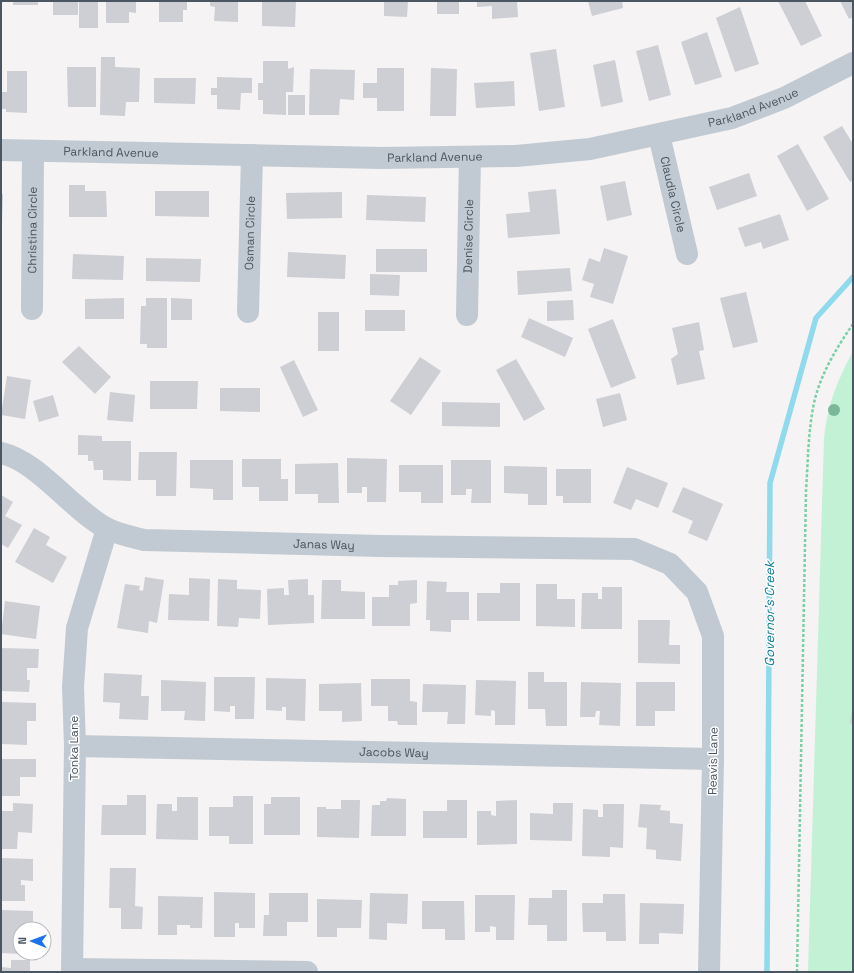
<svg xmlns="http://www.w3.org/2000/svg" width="854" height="973" viewBox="0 0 854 973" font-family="'Space Grotesk',sans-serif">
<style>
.green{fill:#c3f1d5}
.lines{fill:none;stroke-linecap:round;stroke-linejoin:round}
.stream{stroke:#90daee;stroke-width:5.5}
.building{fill:#cdcfd5}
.path{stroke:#7ad0a6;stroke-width:2.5;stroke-dasharray:3 2;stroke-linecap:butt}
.street{stroke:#c1cad2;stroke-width:22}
.tree{fill:#7bb799}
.labels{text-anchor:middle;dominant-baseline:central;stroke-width:3;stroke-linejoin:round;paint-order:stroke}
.street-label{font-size:12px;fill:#4a5661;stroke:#fff}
.water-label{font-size:13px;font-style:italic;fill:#0c7c9b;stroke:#fff}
</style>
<rect width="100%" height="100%" fill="#f5f3f3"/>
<!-- green -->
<path class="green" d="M 853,351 L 853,972 L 808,972 L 824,438 C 828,402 837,382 853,351 Z"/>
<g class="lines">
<!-- stream -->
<polyline class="stream" points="767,972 770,483 816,318 853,277"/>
</g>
<!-- building -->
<g class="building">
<rect x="13" y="1" width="25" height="4"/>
<rect x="53" y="1" width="25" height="14"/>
<rect x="79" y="1" width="19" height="27"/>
<polygon points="106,1 136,1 136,13 129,12 129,23 106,23"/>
<polygon points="159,1 187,1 187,10 183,10 183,22 159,22"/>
<polygon points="210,1 238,1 238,22 214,21 215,7 210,6"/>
<polygon points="262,1 296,1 295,27 262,26"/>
<polygon points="384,1 408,1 407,17 384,16"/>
<rect x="437" y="1" width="22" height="13"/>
<polygon points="477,1 517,1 518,17 492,19 492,6 477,7"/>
<polygon points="588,1 622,1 623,8 592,16"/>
<polygon points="778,1 805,1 822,36 801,46"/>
<polygon points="840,1 853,1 853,17 849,19"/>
<polygon points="740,7 759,64 735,72 716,18"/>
<polygon points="707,32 722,77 695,85 681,42"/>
<polygon points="658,45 671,95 649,101 636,51"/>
<polygon points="556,49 565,107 539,111 530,53"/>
<polygon points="101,57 115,57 115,67 140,68 139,102 126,102 125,116 100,115"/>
<polygon points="615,60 623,102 601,107 593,65"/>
<polygon points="263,61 288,61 288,69 294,67 293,92 286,92 286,115 263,114 263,100 258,100 258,83 263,83"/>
<polygon points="67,67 96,67 96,107 68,107"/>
<polygon points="377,68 404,68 404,111 377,111 377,98 363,98 363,83 377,83"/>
<polygon points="431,68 457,69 456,116 430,116"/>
<polygon points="310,69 355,70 354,100 340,99 339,115 309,115"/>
<polygon points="7,71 27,71 27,113 6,112 6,109 1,109 1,92 7,92"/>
<polygon points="217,77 252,78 252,93 241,93 240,110 217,109 217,95 211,95 211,88 217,88"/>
<polygon points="154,78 196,78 195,104 154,103"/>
<polygon points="514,81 515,106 476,108 474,83"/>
<rect x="288" y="95" width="17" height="20"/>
<polygon points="842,126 853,144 853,180 850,182 823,137"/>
<polygon points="798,144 829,199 807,211 777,156"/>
<polygon points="749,173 757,196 717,210 709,187"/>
<polygon points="625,181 632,215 607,221 600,186"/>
<polygon points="69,185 85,185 85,191 106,191 107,217 69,217"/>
<polygon points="556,189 560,234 508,238 506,214 530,212 528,192"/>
<polygon points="155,191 209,191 209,217 155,216"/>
<polygon points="342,192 342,218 287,219 286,193"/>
<polygon points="1,194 3,194 2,224 1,224"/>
<polygon points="367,195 426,197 425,222 366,220"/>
<polygon points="780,214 789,240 763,249 761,242 745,247 738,228"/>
<polygon points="604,248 628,256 613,304 590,297 594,284 582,280 589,258 600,262"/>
<rect x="376" y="249" width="51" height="23"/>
<polygon points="288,252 346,255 345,279 287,277"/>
<polygon points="73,254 124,256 123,280 72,279"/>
<polygon points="146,258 201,259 200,282 146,281"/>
<polygon points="570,268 572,291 518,295 517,271"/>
<polygon points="370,274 400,275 399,296 370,295"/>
<polygon points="746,292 758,342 733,348 720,298"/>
<polygon points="124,298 124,319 85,319 85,299"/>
<polygon points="146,298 167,298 167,348 147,348 147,344 140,344 141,306 146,306"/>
<polygon points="171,298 192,299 192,320 171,320"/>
<polygon points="573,300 574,320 547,321 547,301"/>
<rect x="365" y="310" width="40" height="21"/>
<rect x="318" y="312" width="21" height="39"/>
<polygon points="529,318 573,338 565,357 521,337"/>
<polygon points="613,319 636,378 611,388 588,329"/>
<polygon points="699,322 704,350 699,351 705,379 677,385 671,359 678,354 672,328"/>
<polygon points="79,346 111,377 95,394 62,362"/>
<polygon points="420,357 441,371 411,415 390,401"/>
<polygon points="516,359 545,409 524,421 496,370"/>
<polygon points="294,360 318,410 303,417 280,367"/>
<polygon points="7,376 31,380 25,419 1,415"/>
<polygon points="150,381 198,381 197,409 150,409"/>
<polygon points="220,388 260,388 260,412 220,411"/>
<polygon points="110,392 135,395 133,422 107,420"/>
<polygon points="620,393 627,420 603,427 596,399"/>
<polygon points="53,395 59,416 39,422 33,401"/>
<polygon points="442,402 500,403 500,427 442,426"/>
<polygon points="78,435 102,436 102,441 131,441 131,481 103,480 103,470 94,470 93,461 88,461 88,455 78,455"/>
<polygon points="139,452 177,452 176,496 156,496 156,480 138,480"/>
<polygon points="347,458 387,459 386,502 367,502 367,487 362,487 362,493 347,493"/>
<polygon points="242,459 281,459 281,479 288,479 288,501 259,501 259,487 242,487"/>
<polygon points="190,460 233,460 233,500 213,500 213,489 190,488"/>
<polygon points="451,460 491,460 491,503 471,503 472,489 466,489 466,495 451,495"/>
<polygon points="338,463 339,503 318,503 318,494 295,494 295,464"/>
<polygon points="399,465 443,465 443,503 421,503 421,492 399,492"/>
<polygon points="504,466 547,467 547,505 528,505 528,494 504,493"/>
<polygon points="627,467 668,483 658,508 636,499 631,510 613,503"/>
<polygon points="556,469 591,469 591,503 563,503 563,496 556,496"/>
<polygon points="683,487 723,504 707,541 688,533 693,521 672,512"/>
<polygon points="1,495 13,502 5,516 22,525 8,548 1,544"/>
<polygon points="34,528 50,537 46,545 67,557 53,583 15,562"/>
<polygon points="145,577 164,580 157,623 149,621 148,633 117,628 125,584 140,586 139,590 143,591"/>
<polygon points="189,578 210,579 209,621 168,620 169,594 189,595"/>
<polygon points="218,579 237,580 237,589 261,590 260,619 239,618 238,627 217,626"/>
<polygon points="308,579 308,595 314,595 314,623 268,625 267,589 284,588 284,595 289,595 288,580"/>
<polygon points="322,580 341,580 341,591 365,592 365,619 321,619"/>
<polygon points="417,580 417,603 410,604 410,626 372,626 372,597 389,597 389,585 398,585 398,581"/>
<polygon points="427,581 447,582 446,592 469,592 469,620 451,620 451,632 430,631 430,620 426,620"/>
<polygon points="500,583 520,583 520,621 477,621 477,593 500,593"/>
<polygon points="536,584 557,584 557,599 575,599 575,627 536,626"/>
<polygon points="602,587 622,587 622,629 581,629 582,593 598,593 598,599 602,599"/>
<polygon points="5,601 40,606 36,639 1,634"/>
<polygon points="638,620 670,620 669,645 680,645 680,664 638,663"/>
<polygon points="1,648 39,649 38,668 27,668 27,680 30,680 29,692 1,691"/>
<polygon points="528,672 544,672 544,682 567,682 567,726 546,726 545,709 528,709"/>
<polygon points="104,673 142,675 141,696 149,696 148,720 119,719 120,703 103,702"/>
<polygon points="214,677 255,677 254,719 235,719 235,706 230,706 230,712 214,711"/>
<polygon points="266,678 306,679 305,721 286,720 286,707 282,707 282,711 266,710"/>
<polygon points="371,679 410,679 410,701 417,702 417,725 398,725 397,721 388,721 388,706 371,706"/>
<polygon points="161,680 206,682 205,721 184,720 185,711 161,711"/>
<polygon points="476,680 516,681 515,725 495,725 495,711 491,710 491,716 475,715"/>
<polygon points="581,682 621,683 620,726 599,725 600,711 596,711 595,717 580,717"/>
<polygon points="636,682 675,682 675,711 655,711 655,726 636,726"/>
<polygon points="361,683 362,721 342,722 342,711 319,711 319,684"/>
<polygon points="423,684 466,685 465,724 447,724 448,712 422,712"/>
<polygon points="1,702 36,703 36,721 27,721 27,745 1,744"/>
<polygon points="852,711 853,711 853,724 850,723"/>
<polygon points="1,759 36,759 36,777 20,777 20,796 1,796"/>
<polygon points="127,795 146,795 146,835 101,835 102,805 127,805"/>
<polygon points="233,796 253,796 253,844 229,844 229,836 209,836 209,807 233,807"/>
<polygon points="177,797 198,797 198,840 156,839 157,804 172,804 172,811 177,811"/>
<polygon points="271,797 300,797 300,835 264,835 264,804 271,804"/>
<polygon points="387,798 406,799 406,836 371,836 372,805 380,805 380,801 386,801"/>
<polygon points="341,800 360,800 359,838 317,837 317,807 326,807 326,809 341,809"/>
<polygon points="447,800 467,800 467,838 423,838 423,811 447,811"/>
<polygon points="517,800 517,844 477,845 477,811 491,811 491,815 496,816 496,801"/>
<polygon points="13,803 33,804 32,833 18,832 17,849 1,849 1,811 13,811"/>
<polygon points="553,803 573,803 572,841 530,840 530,813 553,814"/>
<polygon points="603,804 624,804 623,848 610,847 610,857 582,856 583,809 598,810 598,817 603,817"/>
<polygon points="640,804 661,805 660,810 670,811 670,823 683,824 681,861 656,859 656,850 646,849 647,828 638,827"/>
<polygon points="1,858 33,859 33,881 21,880 21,885 25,885 25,901 1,901"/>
<polygon points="110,868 136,868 135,906 143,907 142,929 121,929 121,908 109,908"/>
<polygon points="552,890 567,890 567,941 547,941 547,925 528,925 529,898 552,898"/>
<polygon points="214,892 255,893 255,928 239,928 239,923 235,923 235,937 214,937"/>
<polygon points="269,893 308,893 308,922 287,922 287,936 263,936 264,915 269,915"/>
<polygon points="370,893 408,894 407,924 387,923 387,940 369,939"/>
<polygon points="603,894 625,894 626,941 606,941 606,932 583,932 582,903 603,903"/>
<polygon points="475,895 515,895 514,940 496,940 496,927 490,926 490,932 475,932"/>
<polygon points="158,896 203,897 202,928 190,928 190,925 177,925 177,935 158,935"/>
<polygon points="317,899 362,900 361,928 337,928 337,937 317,937"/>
<polygon points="422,901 464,901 465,940 445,940 445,929 422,929"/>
<polygon points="640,903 684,904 683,934 659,933 659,944 639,944"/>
<polygon points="1,910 33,911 33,929 20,929 20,954 1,953"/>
<polygon points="11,960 30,960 30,972 1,972 1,967 11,968"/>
</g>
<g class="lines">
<!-- path -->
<path class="path" d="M 797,972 L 806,491 C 808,462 808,432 814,403 C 820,375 837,347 853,324"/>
<!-- street -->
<g class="street">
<path id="s1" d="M 659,135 L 687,254"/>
<path id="s2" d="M 1,150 L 382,158 L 516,156 L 590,149 L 732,118 L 784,98 L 853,63"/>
<path id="s3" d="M 32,309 L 33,151"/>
<path id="s4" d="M 248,312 L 252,155"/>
<path id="s5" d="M 467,315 L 470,157"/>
<path id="s6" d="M 1,453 C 38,461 72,510 106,528 C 117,534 132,537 144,540 L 380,546 L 634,549 L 670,564 L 697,592 L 713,636 L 713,759 L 709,972"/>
<path id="s7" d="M 75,746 L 713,759"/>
<polyline points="72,969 307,972"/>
<polyline points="72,972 75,746 73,687 77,628 107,529"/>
</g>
</g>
<!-- trees -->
<circle class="tree" cx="834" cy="410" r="6"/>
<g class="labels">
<!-- street labels -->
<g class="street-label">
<text stroke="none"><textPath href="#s2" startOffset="758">Parkland Avenue</textPath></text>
<text stroke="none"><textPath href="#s2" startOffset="110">Parkland Avenue</textPath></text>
<text stroke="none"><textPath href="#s2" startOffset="434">Parkland Avenue</textPath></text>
<text stroke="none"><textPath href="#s1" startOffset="61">Claudia Circle</textPath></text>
<text stroke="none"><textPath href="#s3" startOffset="79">Christina Circle</textPath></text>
<text stroke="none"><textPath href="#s4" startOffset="79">Osman Circle</textPath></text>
<text stroke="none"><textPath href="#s5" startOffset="79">Denise Circle</textPath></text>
<text stroke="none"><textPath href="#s6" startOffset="350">Janas Way</textPath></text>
<text transform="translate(74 748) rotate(-90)">Tonka Lane</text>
<text stroke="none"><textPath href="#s7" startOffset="319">Jacobs Way</textPath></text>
<text transform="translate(713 761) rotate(-89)">Reavis Lane</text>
</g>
<!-- water labels -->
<g class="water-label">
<text transform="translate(769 614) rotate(-90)">Governor's Creek</text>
</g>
</g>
<!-- border -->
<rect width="854" height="973" fill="none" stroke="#4a5661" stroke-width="4"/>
<!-- north arrow -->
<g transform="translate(32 941) rotate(271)"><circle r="19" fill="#ffffff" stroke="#b7bbc0"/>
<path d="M0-3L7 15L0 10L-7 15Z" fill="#1a73e8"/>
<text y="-6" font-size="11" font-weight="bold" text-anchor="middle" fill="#4a5661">N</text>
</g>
</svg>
